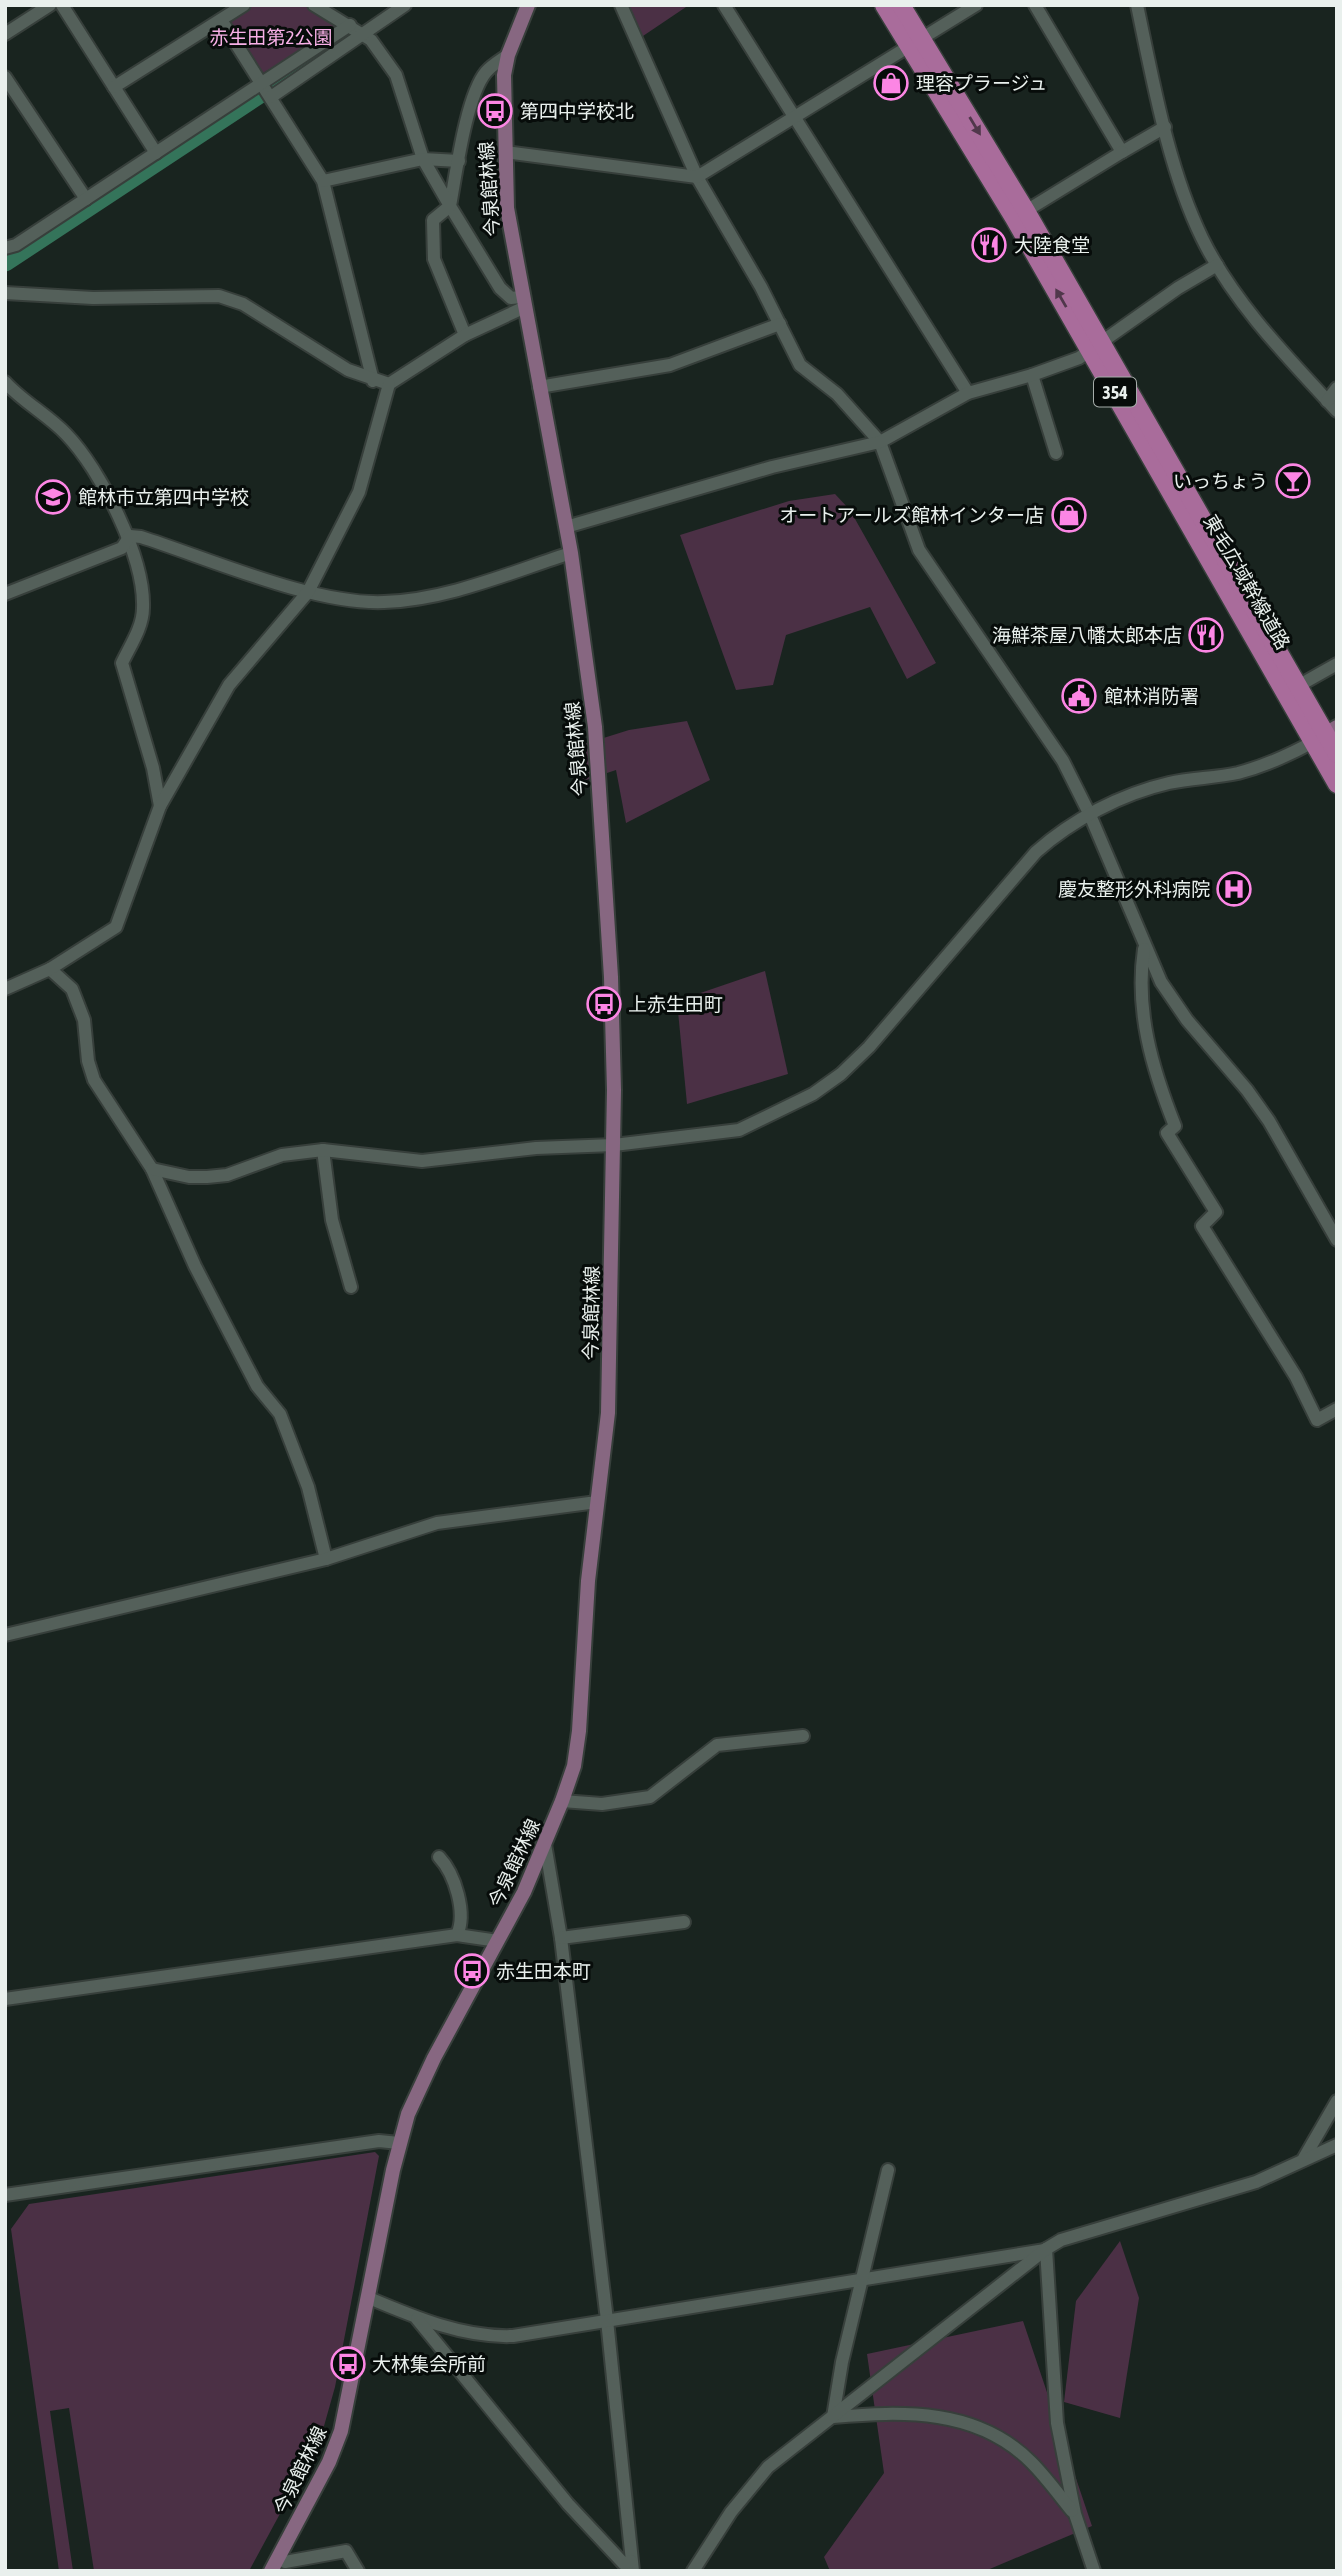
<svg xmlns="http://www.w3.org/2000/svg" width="1342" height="2576" viewBox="0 0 1342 2576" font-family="'Asap Condensed','Noto Sans JP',sans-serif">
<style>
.green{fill:#4b3045}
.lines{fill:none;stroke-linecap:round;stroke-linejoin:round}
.river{stroke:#34745a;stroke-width:21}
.minor-casing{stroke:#373f3b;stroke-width:16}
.major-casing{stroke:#373f3b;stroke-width:18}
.highway-casing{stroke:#373f3b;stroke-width:21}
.minor{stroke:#54605a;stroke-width:12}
.major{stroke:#876781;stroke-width:14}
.highway{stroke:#a96c9b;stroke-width:18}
.oneway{fill:#50374b}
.labels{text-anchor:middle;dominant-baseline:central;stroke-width:6;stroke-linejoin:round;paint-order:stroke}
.shield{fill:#070c0a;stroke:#a5aca9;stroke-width:2}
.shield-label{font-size:18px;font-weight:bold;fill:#e9f0ed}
.park-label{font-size:19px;fill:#f8b0e7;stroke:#070c0a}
.poi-label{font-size:19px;fill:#e9f0ed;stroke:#070c0a;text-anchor:start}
.street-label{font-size:19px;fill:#e9f0ed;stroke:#070c0a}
</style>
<rect width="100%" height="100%" fill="#19241f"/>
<!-- green -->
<g class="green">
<polygon points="248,5 314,5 348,26 261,74 224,20"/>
<polygon points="622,5 689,5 640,38"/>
<polygon points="835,494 850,510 936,663 907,679 870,607 786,635 773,685 736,690 680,535 789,501"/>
<polygon points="687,721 710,780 626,823 616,770 583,781 578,746 629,730"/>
<polygon points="765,971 788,1074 687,1104 677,1001"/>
<polygon points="375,2152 379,2156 335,2387 324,2426 308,2462 249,2571 94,2571 69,2408 50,2411 73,2571 59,2571 11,2229 29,2204"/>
<polygon points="1120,2241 1139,2298 1120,2418 1064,2402 1076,2301"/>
<polygon points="1023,2321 1092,2526 985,2571 830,2571 824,2557 884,2473 867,2354"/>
</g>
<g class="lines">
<!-- river -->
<polyline class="river" points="5,261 331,46"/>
<defs>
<g id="minor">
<polyline points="62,5 156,153"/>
<polyline points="314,5 371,40 396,75 423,159 459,161"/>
<polyline points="621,5 697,177 761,287 800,365 837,394 880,442 919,550 1063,761 1090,815 1161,982 1187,1020 1247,1090 1269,1121 1337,1240"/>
<polyline points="724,5 968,393"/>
<polyline points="1035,5 1122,152 1165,127"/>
<path d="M 1137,5 C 1153,81 1168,168 1202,238 C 1233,302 1289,359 1337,411"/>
<polyline points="221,20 323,181 373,381"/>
<polyline points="5,34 50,5"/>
<path d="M 508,55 C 501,60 492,65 486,72 C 466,96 456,174 450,206 L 500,288 L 511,298 L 521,297"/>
<polyline points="5,77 86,199"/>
<polyline points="114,87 244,5"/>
<polyline points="271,97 405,5"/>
<polyline points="505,152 697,177 976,5"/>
<polyline points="323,181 423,159 450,206 433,220 434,259 465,335"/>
<polyline points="1021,214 1122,152"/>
<polyline points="5,248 16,245 350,25"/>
<polyline points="5,293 93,298 219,296 243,304 348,370 389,384 465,335 523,308"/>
<polyline points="1032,375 1056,453"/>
<path d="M 5,382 C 23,402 48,415 66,434 C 101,470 145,558 143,608 C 143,627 130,646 122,663 L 153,768 L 160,806"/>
<polyline points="539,387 670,365 780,324"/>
<polyline points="1327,401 1337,388"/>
<polyline points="566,527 772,467 880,442 968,393 1032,375 1079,358 1178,288 1217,265"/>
<path d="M 5,594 L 122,548 L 130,536 L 141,537 C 210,559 314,605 384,602 C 448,600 511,572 571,553"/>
<polyline points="1298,686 1337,664"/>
<path d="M 1144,949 C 1135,1011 1152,1068 1175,1126 L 1167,1133 L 1216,1212 L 1202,1226 L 1296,1377 L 1317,1420 L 1337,1409"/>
<polyline points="50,969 72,989 84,1020 88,1061 94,1080 152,1169 195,1266 257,1386 280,1414 308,1487 326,1559"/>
<polyline points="5,989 50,969 116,927 160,806 229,685 308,592 359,492 389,384"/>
<polyline points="323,1150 332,1220 351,1287"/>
<path d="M 152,1169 L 189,1177 L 207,1177 L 227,1175 L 282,1155 L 323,1150 L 422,1161 L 536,1148 L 614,1145 L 739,1130 L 813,1094 L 841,1074 L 869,1047 L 1036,852 C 1072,820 1121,794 1169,783 C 1191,778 1215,778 1238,773 C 1265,766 1289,755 1313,742"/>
<polyline points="5,1635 326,1559 437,1523 597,1502"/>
<polyline points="562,1801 602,1804 650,1797 717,1745 803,1736"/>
<polyline points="545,1844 561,1938 607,2320 633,2571"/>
<path d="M 439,1857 C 455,1874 467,1913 457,1935"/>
<polyline points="561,1938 684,1922"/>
<polyline points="5,1999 457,1935 498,1941"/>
<polyline points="1304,2158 1337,2101"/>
<polyline points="5,2195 379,2141 399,2143"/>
<polyline points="1046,2249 1057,2423 1075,2514 1094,2571"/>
<path d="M 369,2298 C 414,2317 464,2338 513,2336 L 1045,2250"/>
<polyline points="417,2319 568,2504 624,2564 631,2561"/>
<path d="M 833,2417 C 903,2411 977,2408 1031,2462 C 1046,2477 1059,2495 1072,2511"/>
<polyline points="833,2417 842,2362 888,2170"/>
<polyline points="285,2562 346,2551 358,2571"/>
<polyline points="693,2571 731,2512 768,2467 1046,2249 1061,2240 1256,2182 1337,2145"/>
</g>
<g id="major">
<polyline points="1317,739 1337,727"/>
<polyline points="271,2571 329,2462 341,2431 393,2170 408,2114 434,2058 524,1892 562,1801 574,1766 579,1731 588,1581 608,1413 614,1090 611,977 595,727 571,553 507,208 504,75 508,55 528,5"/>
</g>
<g id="highway">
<polyline points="884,5 1014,218 1337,784"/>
<polyline points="901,5 1026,211 1337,754"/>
</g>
</defs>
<!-- minor casing -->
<use href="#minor" class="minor-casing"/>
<!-- major casing -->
<use href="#major" class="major-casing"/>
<!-- highway casing -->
<use href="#highway" class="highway-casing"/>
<!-- minor -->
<use href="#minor" class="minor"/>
<!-- major -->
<use href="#major" class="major"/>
<!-- highway -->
<use href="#highway" class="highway"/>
</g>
<!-- one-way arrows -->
<defs><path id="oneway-solid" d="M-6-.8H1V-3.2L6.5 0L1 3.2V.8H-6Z" transform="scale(1.75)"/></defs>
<g class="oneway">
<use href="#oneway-solid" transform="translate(975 126) rotate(59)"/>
<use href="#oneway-solid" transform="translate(1061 298) rotate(-120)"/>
</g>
<!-- icons -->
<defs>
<symbol id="shop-ring" viewBox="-11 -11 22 22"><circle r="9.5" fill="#070c0a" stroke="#fc86e4" stroke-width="1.5"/><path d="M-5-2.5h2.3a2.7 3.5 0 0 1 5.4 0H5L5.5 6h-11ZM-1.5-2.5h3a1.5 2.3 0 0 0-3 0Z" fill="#fc86e4"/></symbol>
<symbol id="bus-ring" viewBox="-11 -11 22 22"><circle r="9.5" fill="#070c0a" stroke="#fc86e4" stroke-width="1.5"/><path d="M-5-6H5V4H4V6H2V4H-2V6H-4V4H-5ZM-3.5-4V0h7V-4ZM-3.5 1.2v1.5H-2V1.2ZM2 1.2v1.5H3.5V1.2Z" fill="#fc86e4"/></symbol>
<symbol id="restaurant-ring" viewBox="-11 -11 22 22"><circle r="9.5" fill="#070c0a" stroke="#fc86e4" stroke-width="1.5"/><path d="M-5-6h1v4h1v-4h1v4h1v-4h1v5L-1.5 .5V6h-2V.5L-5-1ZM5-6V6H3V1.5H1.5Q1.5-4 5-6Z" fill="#fc86e4"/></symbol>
<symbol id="bar-ring" viewBox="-11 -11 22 22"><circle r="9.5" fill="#070c0a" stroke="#fc86e4" stroke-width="1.5"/><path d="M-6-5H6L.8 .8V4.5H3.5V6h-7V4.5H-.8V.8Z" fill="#fc86e4"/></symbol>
<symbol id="school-ring" viewBox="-11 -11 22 22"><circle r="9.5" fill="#070c0a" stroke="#fc86e4" stroke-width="1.5"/><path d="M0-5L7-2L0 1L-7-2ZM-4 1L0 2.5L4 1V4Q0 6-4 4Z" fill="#fc86e4"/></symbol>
<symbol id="civic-ring" viewBox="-11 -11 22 22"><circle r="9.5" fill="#070c0a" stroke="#fc86e4" stroke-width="1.5"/><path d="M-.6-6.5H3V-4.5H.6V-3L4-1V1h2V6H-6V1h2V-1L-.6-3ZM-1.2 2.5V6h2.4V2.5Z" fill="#fc86e4"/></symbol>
<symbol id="hospital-ring" viewBox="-11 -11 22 22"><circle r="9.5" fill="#070c0a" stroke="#fc86e4" stroke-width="1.5"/><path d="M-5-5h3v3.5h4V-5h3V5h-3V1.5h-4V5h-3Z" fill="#fc86e4"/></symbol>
</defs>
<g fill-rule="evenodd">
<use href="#shop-ring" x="872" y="64" width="38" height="38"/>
<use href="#bus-ring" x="476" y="92" width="38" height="38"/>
<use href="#restaurant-ring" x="970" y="226" width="38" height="38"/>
<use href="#bar-ring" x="1274" y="462" width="38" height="38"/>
<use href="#school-ring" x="34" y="478" width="38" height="38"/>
<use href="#shop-ring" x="1050" y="496" width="38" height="38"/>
<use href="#restaurant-ring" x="1187" y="616" width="38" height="38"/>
<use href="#civic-ring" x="1060" y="677" width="38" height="38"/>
<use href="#hospital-ring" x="1215" y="870" width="38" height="38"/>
<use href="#bus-ring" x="585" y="985" width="38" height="38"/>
<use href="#bus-ring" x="453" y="1952" width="38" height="38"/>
<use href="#bus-ring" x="329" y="2345" width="38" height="38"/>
</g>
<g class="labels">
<!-- shield labels -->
<rect class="shield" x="1094" y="377.5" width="42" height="29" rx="5"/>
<g class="shield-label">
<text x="1115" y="392">354</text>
</g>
<!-- park labels -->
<g class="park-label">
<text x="271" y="37">赤生田第2公園</text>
</g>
<!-- poi labels -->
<g class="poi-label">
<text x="916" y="83">理容プラージュ</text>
<text x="520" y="111">第四中学校北</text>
<text x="1014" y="245">大陸食堂</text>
<text x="1268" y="481" text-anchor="end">いっちょう</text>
<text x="78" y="497">館林市立第四中学校</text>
<text x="1044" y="515" text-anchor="end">オートアールズ館林インター店</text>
<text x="1182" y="635" text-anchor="end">海鮮茶屋八幡太郎本店</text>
<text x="1104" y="696">館林消防署</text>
<text x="1210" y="889" text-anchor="end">慶友整形外科病院</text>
<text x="628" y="1004">上赤生田町</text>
<text x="496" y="1971">赤生田本町</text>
<text x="372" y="2364">大林集会所前</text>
</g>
<!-- street labels -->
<g class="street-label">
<text transform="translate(489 189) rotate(-94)">今泉館林線</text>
<text transform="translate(1247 582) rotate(60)">東毛広域幹線道路</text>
<text transform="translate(576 749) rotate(-95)">今泉館林線</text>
<text transform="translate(591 1313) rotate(-89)">今泉館林線</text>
<text transform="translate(514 1863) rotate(-65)">今泉館林線</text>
<text transform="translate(300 2470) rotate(-64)">今泉館林線</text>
</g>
</g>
<!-- border -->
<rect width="1342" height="2576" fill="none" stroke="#e9f0ed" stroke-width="14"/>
</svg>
